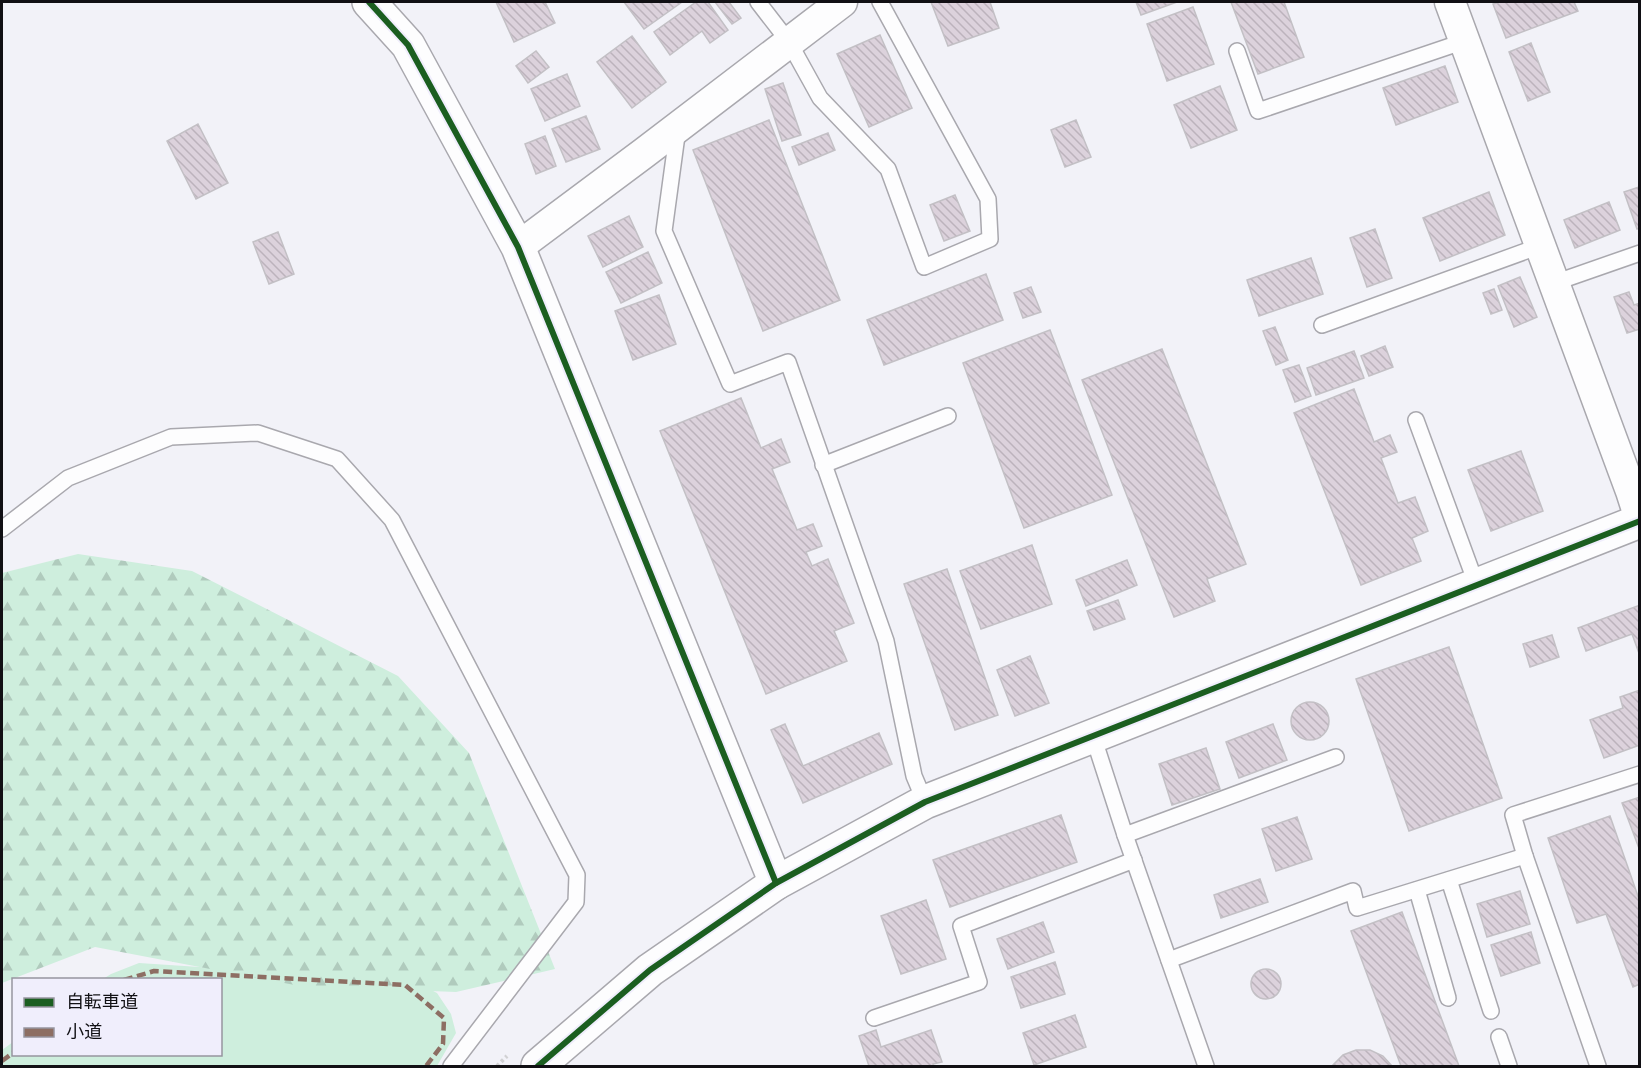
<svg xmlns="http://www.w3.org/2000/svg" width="1641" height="1068" viewBox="0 0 1641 1068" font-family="'Playfair Display','Noto Sans JP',serif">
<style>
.green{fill:#ceeedd}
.forest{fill:url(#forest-firs)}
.building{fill:url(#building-back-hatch);stroke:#c3c0c5;stroke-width:1.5}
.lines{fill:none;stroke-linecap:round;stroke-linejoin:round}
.service-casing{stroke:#a9a8ae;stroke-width:18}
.minor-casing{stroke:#a9a8ae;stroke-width:33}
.tertiary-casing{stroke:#a9a8ae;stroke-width:36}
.path{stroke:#d1d1d3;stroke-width:4;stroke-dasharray:3 3;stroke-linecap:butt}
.service{stroke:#fdfdfe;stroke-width:15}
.minor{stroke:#fdfdfe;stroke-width:30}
.tertiary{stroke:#fdfdfe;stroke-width:33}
.quiet{stroke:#8d6e63;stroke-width:4.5;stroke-dasharray:9 4.5;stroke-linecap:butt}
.cycleway-casing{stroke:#f0eefc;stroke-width:10}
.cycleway{stroke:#1b5e20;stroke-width:6}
</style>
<defs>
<pattern id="forest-firs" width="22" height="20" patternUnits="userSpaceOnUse" patternTransform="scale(1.5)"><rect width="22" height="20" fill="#ceeedd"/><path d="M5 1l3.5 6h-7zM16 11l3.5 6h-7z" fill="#b0cbbd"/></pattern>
<pattern id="building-back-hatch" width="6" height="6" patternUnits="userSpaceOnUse" patternTransform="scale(1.5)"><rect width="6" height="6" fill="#dcd2dc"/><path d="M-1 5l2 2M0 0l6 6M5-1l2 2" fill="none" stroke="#bcb3bc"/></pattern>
</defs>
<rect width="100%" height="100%" fill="#f2f2f8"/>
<!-- green -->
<polygon class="green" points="139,963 414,981 437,993 451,1014 456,1033 437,1066 2,1066 2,1050 13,1042 14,1054 220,1054 220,980 103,979 111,974"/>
<!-- forest -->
<polygon class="forest" points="78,554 192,571 398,676 469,753 555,969 456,992 300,986 95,947 2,983 2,573"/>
<!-- building -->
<g class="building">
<polygon points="496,2 545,2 555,23 514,42"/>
<polygon points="624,2 682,2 644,29"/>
<polygon points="696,2 708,2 728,30 710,43 702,31 670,55 654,32"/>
<polygon points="715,2 729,2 741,18 732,24"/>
<polygon points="931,2 990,2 999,28 948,46"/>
<polygon points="1136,2 1177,2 1141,15"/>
<polygon points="1231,2 1284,2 1304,57 1258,74"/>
<polygon points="1500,2 1574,2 1578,11 1506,38 1493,4"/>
<polygon points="1193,7 1214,64 1167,81 1147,24"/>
<polygon points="880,35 912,108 869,127 837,54"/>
<polygon points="632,36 666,82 632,108 597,62"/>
<polygon points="1531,43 1550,92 1528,101 1509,52"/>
<polygon points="536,51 549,67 528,83 516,66"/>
<polygon points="1445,66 1458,102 1396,125 1383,88"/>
<polygon points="567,74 580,106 545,121 531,89"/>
<polygon points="783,83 801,135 782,141 765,89"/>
<polygon points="1220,86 1237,130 1191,148 1174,105"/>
<polygon points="586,116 600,149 566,162 552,129"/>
<polygon points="769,120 840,300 763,331 693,150"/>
<polygon points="1076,120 1091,157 1065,167 1051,130"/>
<polygon points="198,124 228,183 196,199 167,141"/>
<polygon points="828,133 835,150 799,165 792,147"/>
<polygon points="545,136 556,166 536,174 525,144"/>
<polygon points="1639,187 1640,228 1637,229 1624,192"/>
<polygon points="1489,192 1505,235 1440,261 1423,218"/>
<polygon points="955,195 970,231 944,241 930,205"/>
<polygon points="1609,202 1620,230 1575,248 1564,220"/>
<polygon points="629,216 643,247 603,267 588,236"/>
<polygon points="1375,229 1392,278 1367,287 1350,238"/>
<polygon points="278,232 294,274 269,284 253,242"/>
<polygon points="648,252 662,283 621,303 606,272"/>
<polygon points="1311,258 1323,294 1259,316 1247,280"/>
<polygon points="986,274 1003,320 884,365 867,320"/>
<polygon points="1520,277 1537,317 1514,327 1498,286"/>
<polygon points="1031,287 1041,312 1023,318 1014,293"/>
<polygon points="1494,289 1502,310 1491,314 1483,293"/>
<polygon points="1629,292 1634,305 1640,303 1640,329 1627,333 1614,297"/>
<polygon points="659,295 676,344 633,360 615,311"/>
<polygon points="1275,327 1288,360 1276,365 1263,331"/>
<polygon points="1050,330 1112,495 1024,528 963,363"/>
<polygon points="1385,346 1393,367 1369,376 1361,356"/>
<polygon points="1162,349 1246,564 1207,579 1215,601 1174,617 1082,380"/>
<polygon points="1354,351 1364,378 1316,395 1307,368"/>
<polygon points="1299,365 1311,396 1295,402 1283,370"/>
<polygon points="1354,389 1374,442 1390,435 1397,452 1381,458 1398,503 1415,497 1428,531 1412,538 1421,561 1361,585 1294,413"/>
<polygon points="741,398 761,448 781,439 790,462 772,469 797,530 813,524 822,546 806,552 812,566 828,559 854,623 834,631 847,661 766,694 660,431"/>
<polygon points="1521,451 1543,511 1491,531 1468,470"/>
<polygon points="1032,545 1052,604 981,629 960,571"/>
<polygon points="1127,560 1137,585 1086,606 1076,580"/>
<polygon points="947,569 998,715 955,730 904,584"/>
<polygon points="1118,600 1125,619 1094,630 1087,611"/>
<polygon points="1640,605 1640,656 1632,634 1586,651 1578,628"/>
<polygon points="1552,635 1559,657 1530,667 1523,644"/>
<polygon points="1449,647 1502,798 1409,831 1356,679"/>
<polygon points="1030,656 1049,703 1015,716 997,670"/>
<polygon points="1640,690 1640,745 1604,758 1590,720 1623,708 1620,697"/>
<circle cx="1310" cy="721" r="19"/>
<polygon points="785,724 803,766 879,733 892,764 803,803 771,730"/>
<polygon points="1273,724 1287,760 1239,778 1226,742"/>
<polygon points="1206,748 1220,789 1172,805 1159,764"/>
<polygon points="1640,797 1640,851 1622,803"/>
<polygon points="1061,815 1077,862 950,907 933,860"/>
<polygon points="1610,816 1640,902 1640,984 1633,987 1606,914 1577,923 1548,838"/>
<polygon points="1297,817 1312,859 1276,871 1262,829"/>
<polygon points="1260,879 1268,902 1221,918 1214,895"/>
<polygon points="1520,891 1530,924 1487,937 1477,904"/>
<polygon points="926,900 946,959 901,974 881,916"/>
<polygon points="1402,912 1459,1066 1401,1066 1351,931"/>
<polygon points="1043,922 1054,952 1008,969 997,939"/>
<polygon points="1531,932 1540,963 1501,976 1491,945"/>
<polygon points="1055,962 1065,994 1021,1008 1011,977"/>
<circle cx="1266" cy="984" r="15"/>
<polygon points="1075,1015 1086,1047 1034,1065 1023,1033"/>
<polygon points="876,1030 881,1047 931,1030 942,1062 933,1064 934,1066 869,1066 859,1036"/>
<polygon points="1356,1050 1370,1050 1383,1056 1392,1066 1332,1066 1343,1055"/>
</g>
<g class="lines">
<defs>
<g id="service">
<polyline points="758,2 789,42 820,98 888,169 924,267 990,239 988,199 880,2"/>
<polyline points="1237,51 1258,111 1465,41"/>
<polyline points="678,128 664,231 730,384 788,362 886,641 914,776 925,802"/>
<polyline points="1554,283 1640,253"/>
<polyline points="1322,325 1540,246"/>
<polyline points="1416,420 1477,586"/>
<polyline points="823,465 948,416"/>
<polyline points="2,529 68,478 171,437 258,433 337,459 392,520 577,875 576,902 451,1066"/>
<polyline points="1093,736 1125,835 1206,1066"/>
<polyline points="1125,835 1336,757"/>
<polyline points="1449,880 1491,1011"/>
<polyline points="1417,890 1448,998"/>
<polyline points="1169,960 1353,891 1357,908 1525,856"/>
<polyline points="874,1018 979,982 961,926 1134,860"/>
<polyline points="1499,1037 1509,1066"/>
<polyline points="1598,1066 1525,856 1513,815 1640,774"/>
</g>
<g id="minor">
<polyline points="1450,2 1631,491 1640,519"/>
<polyline points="518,247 644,153 842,2"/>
</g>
<g id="tertiary">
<polyline points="369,2 408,45 518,247 776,883"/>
<polyline points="538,1066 650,970 776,883 925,802 1640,521"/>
</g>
</defs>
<!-- service casing -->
<use href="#service" class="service-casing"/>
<!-- minor casing -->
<use href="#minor" class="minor-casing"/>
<!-- tertiary casing -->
<use href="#tertiary" class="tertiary-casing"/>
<!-- path -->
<polyline class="path" points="497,1066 507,1056"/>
<!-- service -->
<use href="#service" class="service"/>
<!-- minor -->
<use href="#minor" class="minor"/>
<!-- tertiary -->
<use href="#tertiary" class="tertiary"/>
<!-- quiet -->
<g class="quiet">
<polyline points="124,980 154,971 405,985 444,1018 443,1044 426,1066"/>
<polyline points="2,1061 14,1052"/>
</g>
<defs>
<g id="cycleway">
<polyline points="369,2 408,45 518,247 776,883"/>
<polyline points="538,1066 650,970 776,883 925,802 1640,521"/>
</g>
</defs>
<!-- cycleway casing -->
<use href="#cycleway" class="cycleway-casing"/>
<!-- cycleway -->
<use href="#cycleway" class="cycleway"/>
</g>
<!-- border -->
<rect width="1641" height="1068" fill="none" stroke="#111014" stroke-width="6"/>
<!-- legend -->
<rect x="12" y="978" width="210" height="78" fill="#f0eefc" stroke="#97959f" stroke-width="1.5"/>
<rect x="24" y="998" width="30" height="9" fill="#1b5e20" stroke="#97959f" stroke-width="1.5"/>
<text x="66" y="1008" font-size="18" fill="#111014">自転車道</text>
<rect x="24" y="1028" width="30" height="9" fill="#8d6e63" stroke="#97959f" stroke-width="1.5"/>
<text x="66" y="1038" font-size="18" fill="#111014">小道</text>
</svg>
